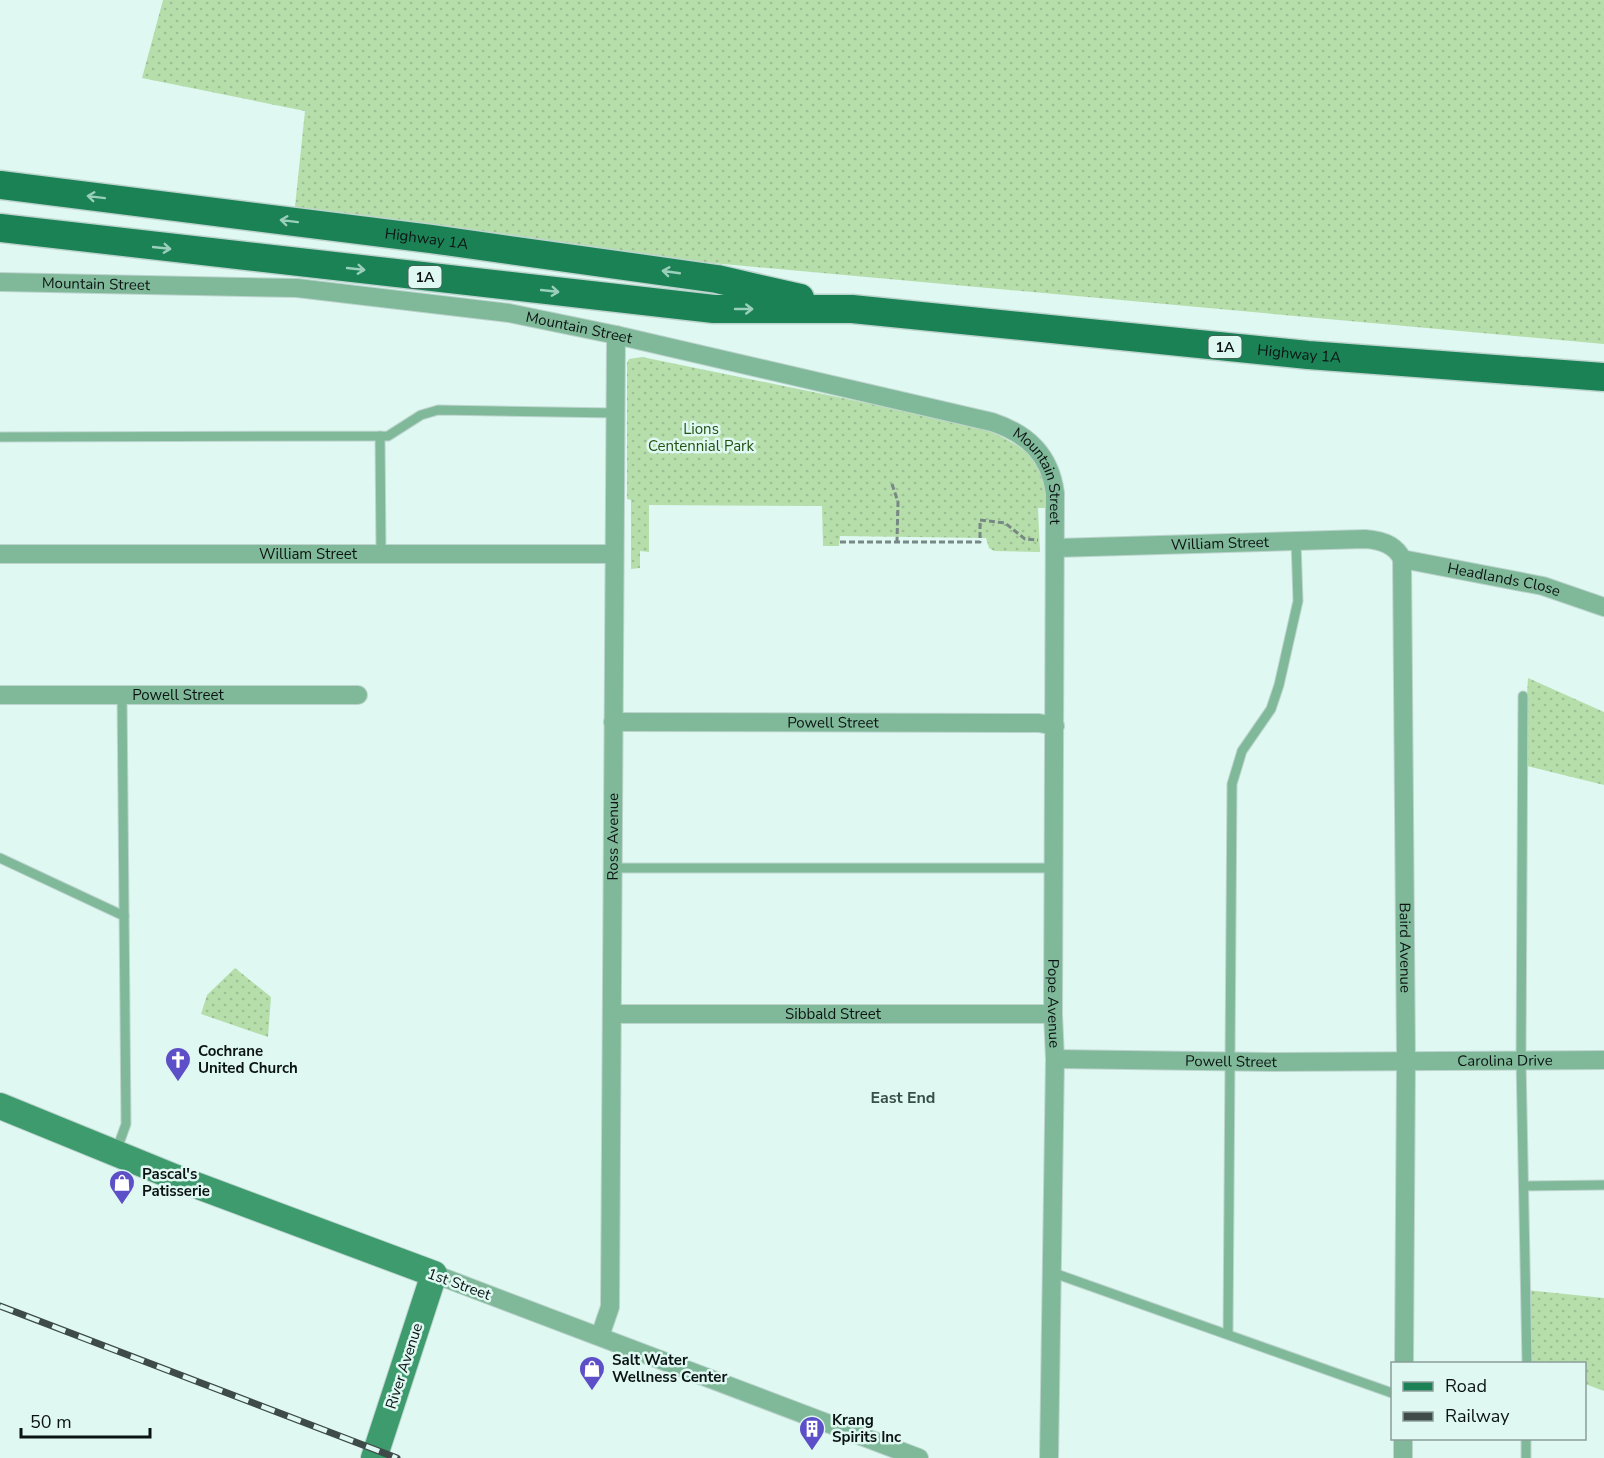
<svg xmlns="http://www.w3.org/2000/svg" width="1604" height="1458" viewBox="0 0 1604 1458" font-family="'Nunito Sans',sans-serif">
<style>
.grass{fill:url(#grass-dots)}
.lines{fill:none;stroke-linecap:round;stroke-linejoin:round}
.lane-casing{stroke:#bdd4ce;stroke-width:11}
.street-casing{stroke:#bdd4ce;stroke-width:20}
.secondary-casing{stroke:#bdd4ce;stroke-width:28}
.primary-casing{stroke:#bdd4ce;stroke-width:31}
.path{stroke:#778885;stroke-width:3;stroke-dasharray:6 3;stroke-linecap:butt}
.lane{stroke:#80b999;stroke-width:9}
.street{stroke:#80b999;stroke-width:18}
.secondary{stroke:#3d9b6e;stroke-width:26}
.primary{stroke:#1b8256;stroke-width:28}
.rail-casing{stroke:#3f4b49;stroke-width:7}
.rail{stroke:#dff8f2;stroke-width:4.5;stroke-dasharray:14;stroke-linecap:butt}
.oneway{stroke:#9acfbb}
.labels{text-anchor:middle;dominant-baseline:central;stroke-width:5;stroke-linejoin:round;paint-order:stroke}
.shield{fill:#dff8f2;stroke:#4b5856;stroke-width:1.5}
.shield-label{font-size:14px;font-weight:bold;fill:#0b1413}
.street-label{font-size:15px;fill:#0b1413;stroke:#dff8f2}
.park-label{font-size:15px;fill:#225210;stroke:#dff8f2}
.poi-label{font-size:15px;font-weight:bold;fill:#0b1413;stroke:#dff8f2;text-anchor:start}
.neighbourhood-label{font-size:16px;font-weight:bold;fill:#384e49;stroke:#dff8f2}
</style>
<defs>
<pattern id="grass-dots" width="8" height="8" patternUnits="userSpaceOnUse" patternTransform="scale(1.5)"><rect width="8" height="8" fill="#b6deab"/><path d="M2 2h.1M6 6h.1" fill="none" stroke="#9bbe92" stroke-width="1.8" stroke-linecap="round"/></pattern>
</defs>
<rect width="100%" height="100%" fill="#dff8f2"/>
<!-- grass -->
<g class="grass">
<polygon points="163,0 1604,0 1604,344 635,256 294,216 305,111 142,78"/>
<path d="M 642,357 L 974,425 C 998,434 1039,451 1044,479 C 1046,488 1045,499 1046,508 L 1038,508 L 1040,552 L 994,551 L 989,548 L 986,538 L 840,536 L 839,546 L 823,546 L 822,506 L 649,505 L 649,552 L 640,551 L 640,568 L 631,569 L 631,500 L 627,499 L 627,363 L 629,359 Z"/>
<polygon points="1528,678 1604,712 1604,785 1523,765"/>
<polygon points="235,968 271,997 268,1037 201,1014 207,995"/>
<polygon points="1526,1290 1604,1298 1604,1391 1585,1384 1584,1364 1527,1363"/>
</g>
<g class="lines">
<defs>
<g id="lane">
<polyline points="380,436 381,554"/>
<polyline points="0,437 388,436 421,415 438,410 615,413"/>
<polyline points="1523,696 1521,1060 1527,1364"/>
<polyline points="0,858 124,916"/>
<polyline points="612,868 1053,868"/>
<polyline points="116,1152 126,1124 122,694"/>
<polyline points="1525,1186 1604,1185"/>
<polyline points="1051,1272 1392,1393"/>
<polyline points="1228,1334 1232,784 1242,751 1271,709 1279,685 1298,601 1296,541"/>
<polyline points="1526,1458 1526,1438"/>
</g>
<g id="street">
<path id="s1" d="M 0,282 L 297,288 L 509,313 L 616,335 L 992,422 C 1028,434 1050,455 1055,493 L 1053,1014 L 1055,1059 L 1049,1458"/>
<path id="s2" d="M 1056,548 L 1365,539 C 1380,540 1396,545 1402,559 L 1406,1061 L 1404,1364"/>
<path id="s3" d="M 0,554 L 614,554"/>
<path id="s4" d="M 1402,559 L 1543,586 L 1604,607"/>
<path id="s5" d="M 0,695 L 358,695"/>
<path id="s6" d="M 613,722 L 1039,723 L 1055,726"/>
<path id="s7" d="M 613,1014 L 1053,1014"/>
<path id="s8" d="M 1055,1059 L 1276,1062 L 1604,1060"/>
<polyline points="434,1274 919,1458"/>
<path id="s9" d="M 600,1336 L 610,1307 L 616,335"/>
<polyline points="1403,1458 1403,1438"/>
</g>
<polyline id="secondary" points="0,1106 174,1177 434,1274 374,1458"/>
<g id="primary">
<path id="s10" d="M 0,185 L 431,239 L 717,279 L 800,298"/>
<path id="s11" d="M 0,228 L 714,309 L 852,309 L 1308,355 L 1604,377"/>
</g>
</defs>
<!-- lane casing -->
<use href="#lane" class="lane-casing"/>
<!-- street casing -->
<use href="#street" class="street-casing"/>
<!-- secondary casing -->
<use href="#secondary" class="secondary-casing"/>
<!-- primary casing -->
<use href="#primary" class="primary-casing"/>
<!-- path -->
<g class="path">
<polyline points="892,484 898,502 897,541"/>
<polyline points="840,542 980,542 980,520 1005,523 1025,539 1038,540"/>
</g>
<!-- lane -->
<use href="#lane" class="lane"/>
<!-- street -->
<use href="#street" class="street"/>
<!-- secondary -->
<use href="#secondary" class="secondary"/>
<!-- primary -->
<use href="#primary" class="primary"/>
<defs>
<polyline id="rail" points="0,1306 397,1458"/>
</defs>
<!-- rail casing -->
<use href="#rail" class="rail-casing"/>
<!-- rail -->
<use href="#rail" class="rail"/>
</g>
<!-- one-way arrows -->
<defs><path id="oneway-shaft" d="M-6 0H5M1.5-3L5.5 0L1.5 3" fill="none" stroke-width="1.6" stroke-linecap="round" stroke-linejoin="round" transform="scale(1.5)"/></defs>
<g class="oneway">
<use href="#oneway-shaft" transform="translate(96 197) rotate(-173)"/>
<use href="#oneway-shaft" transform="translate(289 221) rotate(-173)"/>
<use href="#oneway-shaft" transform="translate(162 248) rotate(6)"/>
<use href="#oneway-shaft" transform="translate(356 269) rotate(6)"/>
<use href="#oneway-shaft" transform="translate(671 272) rotate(-172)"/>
<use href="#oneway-shaft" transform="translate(550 291) rotate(6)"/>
<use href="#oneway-shaft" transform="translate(744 309)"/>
</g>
<!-- icons -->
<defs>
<symbol id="church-pin" viewBox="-11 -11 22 30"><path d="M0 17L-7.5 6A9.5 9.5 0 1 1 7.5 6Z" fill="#5d4fc7" stroke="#dff8f2"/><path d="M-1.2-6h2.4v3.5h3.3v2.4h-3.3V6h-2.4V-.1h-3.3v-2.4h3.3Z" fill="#fff"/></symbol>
<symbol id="shop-pin" viewBox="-11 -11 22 30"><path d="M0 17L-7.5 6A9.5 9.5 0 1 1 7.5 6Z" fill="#5d4fc7" stroke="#dff8f2"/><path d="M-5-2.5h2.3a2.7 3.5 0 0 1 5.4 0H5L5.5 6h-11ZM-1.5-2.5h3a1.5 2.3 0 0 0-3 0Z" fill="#fff"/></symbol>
<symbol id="building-pin" viewBox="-11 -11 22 30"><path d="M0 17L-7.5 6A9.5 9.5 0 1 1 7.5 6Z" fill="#5d4fc7" stroke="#dff8f2"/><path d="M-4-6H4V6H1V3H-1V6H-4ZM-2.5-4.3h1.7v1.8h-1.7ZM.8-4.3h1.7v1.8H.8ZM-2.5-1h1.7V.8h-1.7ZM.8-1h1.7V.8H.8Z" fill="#fff"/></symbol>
</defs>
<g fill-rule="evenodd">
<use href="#church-pin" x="163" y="1045" width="30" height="40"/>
<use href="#shop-pin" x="107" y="1168" width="30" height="40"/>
<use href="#shop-pin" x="577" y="1354" width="30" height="40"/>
<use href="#building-pin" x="797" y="1414" width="30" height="40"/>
</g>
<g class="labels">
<!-- shield labels -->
<g class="shield">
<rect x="408.5" y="266" width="33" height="22" rx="4.5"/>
<rect x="1208.5" y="336" width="33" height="22" rx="4.5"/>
</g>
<g class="shield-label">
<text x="425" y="277">1A</text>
<text x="1225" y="347">1A</text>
</g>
<!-- street labels -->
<g class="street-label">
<text stroke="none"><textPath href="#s10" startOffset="430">Highway 1A</textPath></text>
<text stroke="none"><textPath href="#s1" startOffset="96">Mountain Street</textPath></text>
<text stroke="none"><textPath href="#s1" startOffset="582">Mountain Street</textPath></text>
<text stroke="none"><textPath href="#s11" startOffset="1306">Highway 1A</textPath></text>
<text stroke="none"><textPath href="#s1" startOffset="1084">Mountain Street</textPath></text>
<text stroke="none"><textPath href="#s2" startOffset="164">William Street</textPath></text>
<text stroke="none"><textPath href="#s3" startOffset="308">William Street</textPath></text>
<text stroke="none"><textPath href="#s4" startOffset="104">Headlands Close</textPath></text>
<text stroke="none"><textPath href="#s5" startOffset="178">Powell Street</textPath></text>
<text stroke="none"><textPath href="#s6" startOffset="220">Powell Street</textPath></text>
<text stroke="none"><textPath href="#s9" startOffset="501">Ross Avenue</textPath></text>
<text stroke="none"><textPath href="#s2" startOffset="742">Baird Avenue</textPath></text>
<text stroke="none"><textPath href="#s1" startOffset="1617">Pope Avenue</textPath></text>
<text stroke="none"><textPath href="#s7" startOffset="220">Sibbald Street</textPath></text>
<text stroke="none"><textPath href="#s8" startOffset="450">Carolina Drive</textPath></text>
<text stroke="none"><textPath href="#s8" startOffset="176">Powell Street</textPath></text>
<text transform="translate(459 1284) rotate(20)">1st Street</text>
<text transform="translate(404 1366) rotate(-72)">River Avenue</text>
</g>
<!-- park labels -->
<g class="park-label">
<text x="701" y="429">Lions<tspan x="701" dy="17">Centennial Park</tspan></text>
</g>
<!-- poi labels -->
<g class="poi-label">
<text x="198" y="1051">Cochrane<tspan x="198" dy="17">United Church</tspan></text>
<text x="142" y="1174">Pascal's<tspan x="142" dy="17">Patisserie</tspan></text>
<text x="612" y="1360">Salt Water<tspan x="612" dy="17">Wellness Center</tspan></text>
<text x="832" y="1420">Krang<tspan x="832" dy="17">Spirits Inc</tspan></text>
</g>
<!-- neighbourhood labels -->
<g class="neighbourhood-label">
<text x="903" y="1098">East End</text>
</g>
</g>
<!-- legend -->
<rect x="1391" y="1362" width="195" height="78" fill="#dff8f2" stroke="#8a9d99" stroke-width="1.5"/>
<rect x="1403" y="1382" width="30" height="9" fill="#1b8256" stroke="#8a9d99" stroke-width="1.5"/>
<text x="1445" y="1392" font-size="18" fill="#0b1413">Road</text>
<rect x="1403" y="1412" width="30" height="9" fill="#3f4b49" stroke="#8a9d99" stroke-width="1.5"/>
<text x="1445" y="1422" font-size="18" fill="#0b1413">Railway</text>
<!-- scale -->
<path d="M21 1428v9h129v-9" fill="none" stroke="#0b1413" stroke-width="3"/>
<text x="30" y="1428" font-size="18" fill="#0b1413" stroke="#dff8f2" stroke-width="4.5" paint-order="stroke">50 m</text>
</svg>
